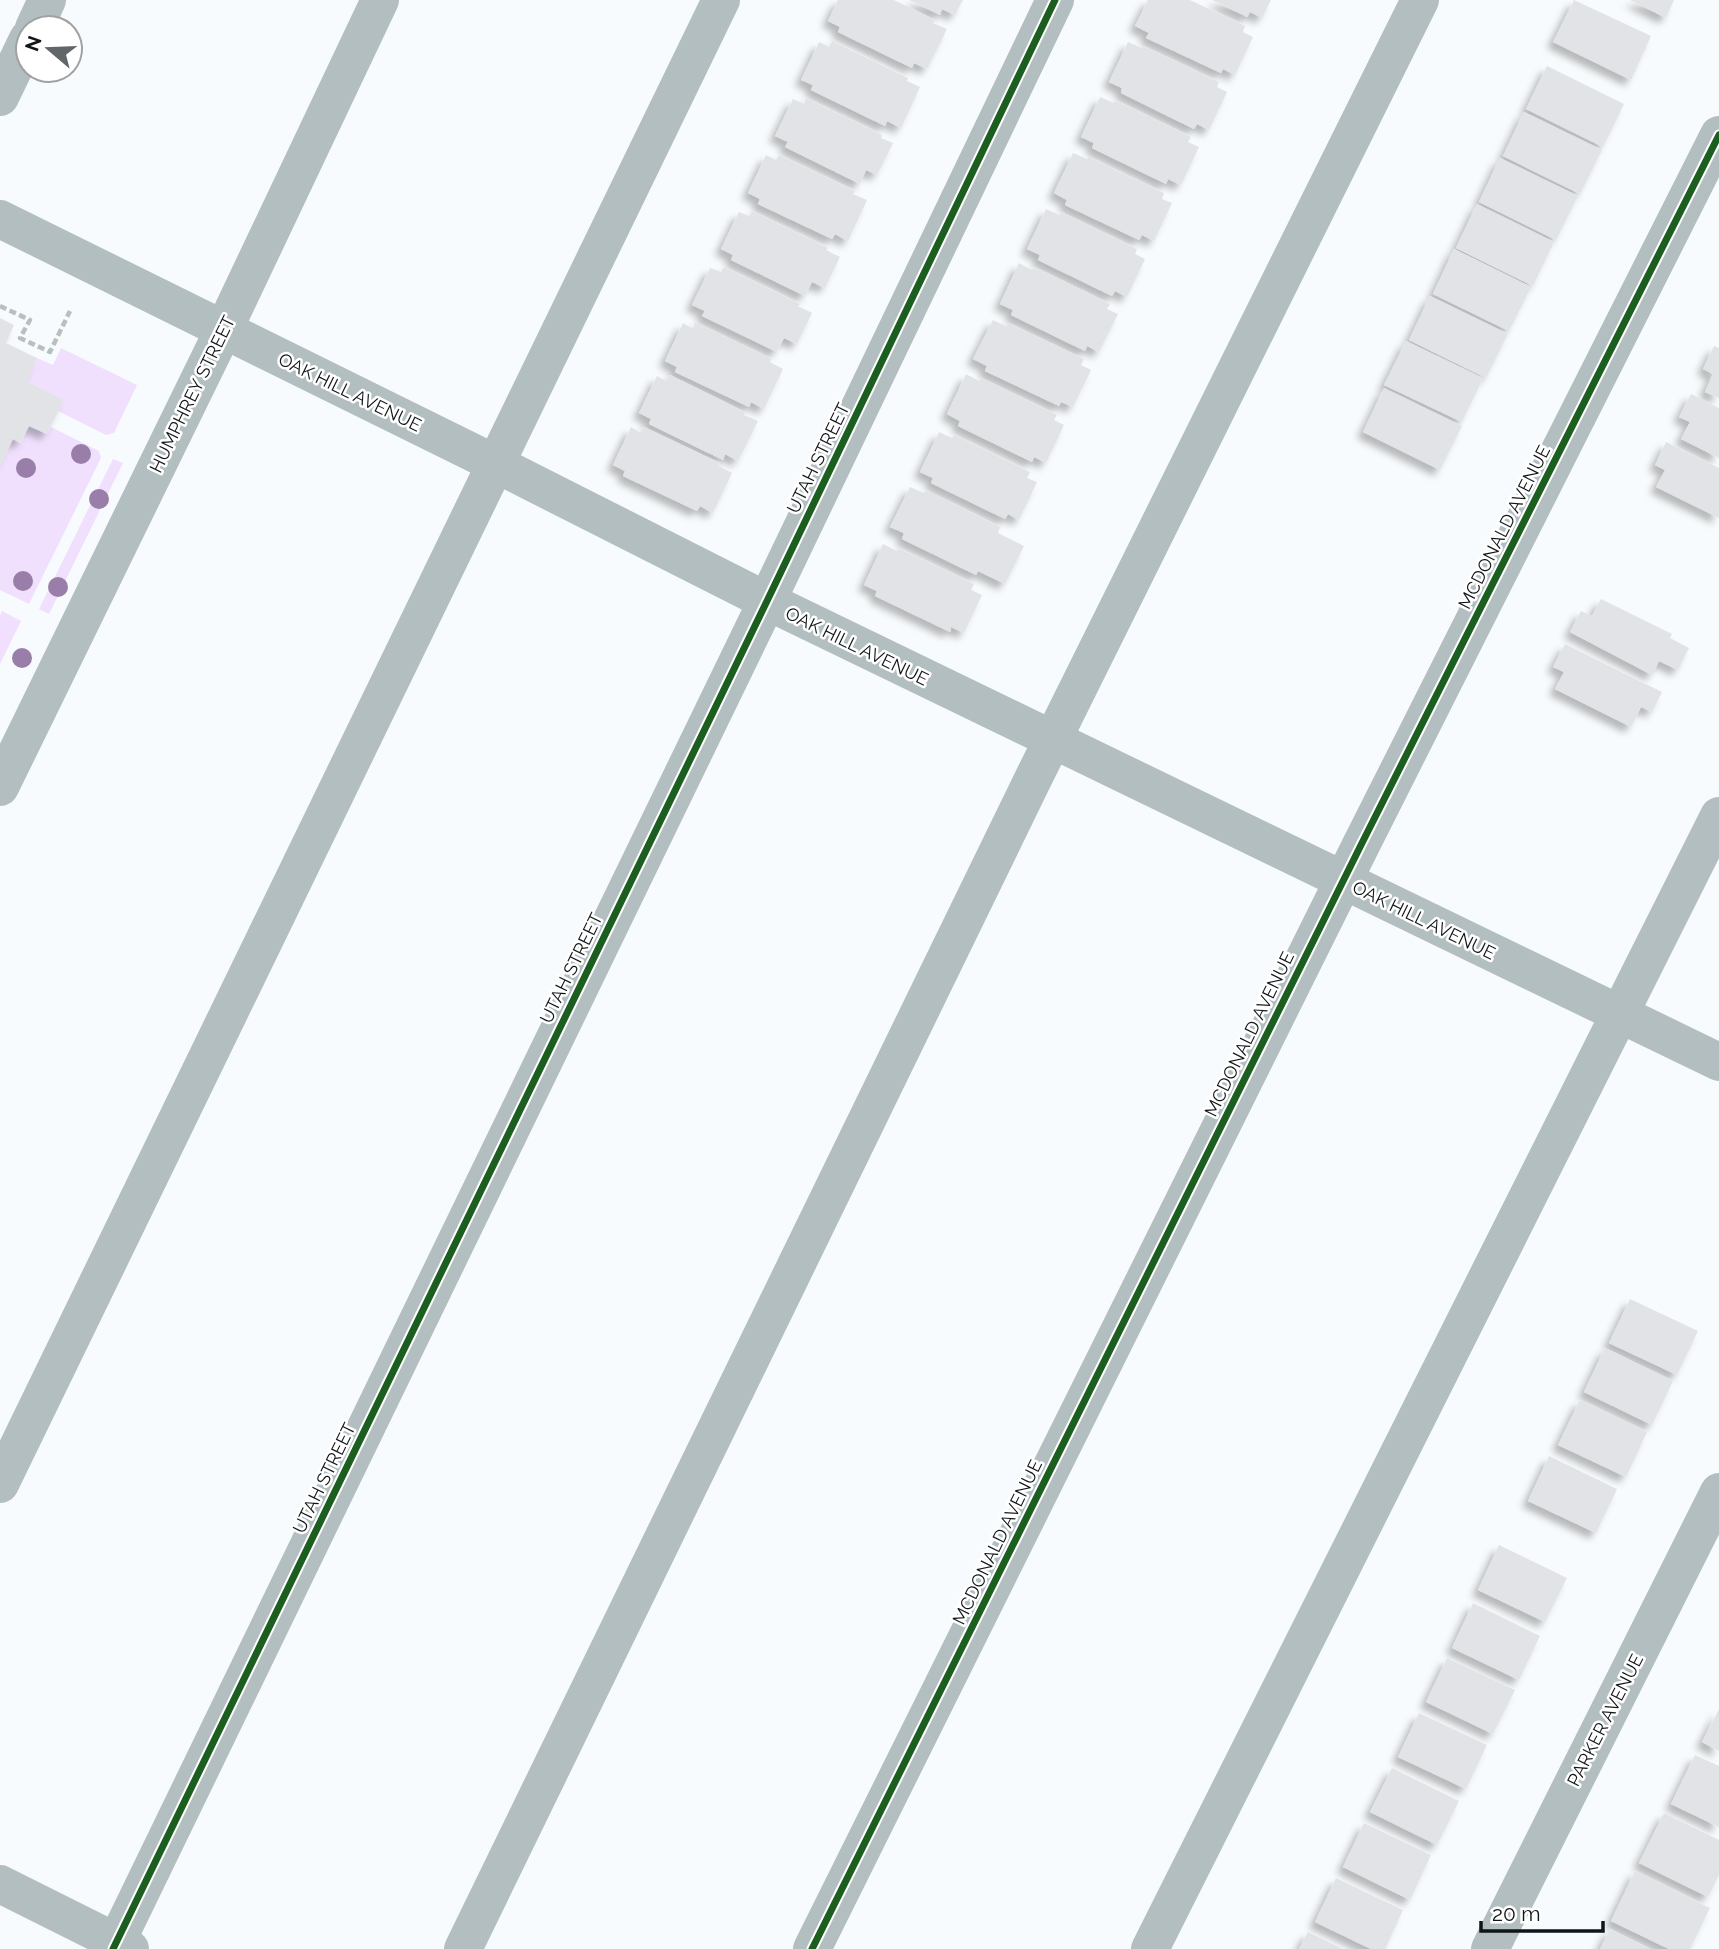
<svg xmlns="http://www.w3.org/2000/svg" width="1719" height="1949" viewBox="0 0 1719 1949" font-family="Raleway,sans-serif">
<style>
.green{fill:#f0e0fd}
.building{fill:#e1e3e6;filter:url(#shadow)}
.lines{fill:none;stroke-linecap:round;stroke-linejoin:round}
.path{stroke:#b7bfc1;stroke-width:4.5;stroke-dasharray:7 3.5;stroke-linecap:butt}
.minor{stroke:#b2bec0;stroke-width:38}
.cycleway-casing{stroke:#fff;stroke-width:11}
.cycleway{stroke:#1b5e20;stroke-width:7}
.tree{fill:#997ea9}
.labels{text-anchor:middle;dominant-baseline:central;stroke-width:5;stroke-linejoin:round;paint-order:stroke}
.street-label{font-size:18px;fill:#121517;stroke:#fff}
</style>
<defs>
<filter id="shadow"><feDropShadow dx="-6" dy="6" stdDeviation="3.5" flood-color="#0004"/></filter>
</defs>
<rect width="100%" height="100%" fill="#f8fbfd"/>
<!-- green -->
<g class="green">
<polygon points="61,348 137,385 114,433 106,435 58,411 64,400 27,381 37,358 53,365"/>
<polygon points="29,426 47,434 51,427 99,451 101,458 29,604 0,590 0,466 13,439 21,443"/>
<polygon points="113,459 123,463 49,614 39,609"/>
<polygon points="2,611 21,621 0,664 0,616"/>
</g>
<!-- building -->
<g class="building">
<polygon points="838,0 894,0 935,20 933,23 947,29 927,69 914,63 912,68 838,32 840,27 828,21"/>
<polygon points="909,0 963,0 955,15 942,9 940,15"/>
<polygon points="1148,0 1190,0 1245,26 1243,32 1253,37 1235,75 1223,69 1221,73 1146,38 1149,33 1135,26"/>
<polygon points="1212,0 1271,0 1262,18 1250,12 1247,17"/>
<polygon points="1574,0 1651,36 1631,80 1553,42"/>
<polygon points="1630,0 1674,0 1666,18"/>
<polygon points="832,41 908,78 907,81 920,87 901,128 887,121 885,126 811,90 813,85 801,80 819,42 829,47"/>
<polygon points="1128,42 1142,48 1143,46 1219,82 1217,87 1227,92 1209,130 1197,124 1194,129 1121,93 1122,88 1109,82"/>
<polygon points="1547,66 1624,104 1603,147 1526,109"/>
<polygon points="1100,97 1114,103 1115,100 1191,137 1188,142 1199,147 1181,185 1168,179 1166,184 1092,148 1094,143 1081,137"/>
<polygon points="806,98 882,135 881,138 893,143 877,175 866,170 860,184 785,147 788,142 775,136 793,99 804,104"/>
<polygon points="1524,112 1602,150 1580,194 1503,156"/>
<polygon points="1073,153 1087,159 1088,157 1164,193 1162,199 1172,203 1154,241 1142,235 1139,240 1065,205 1067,200 1054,193"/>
<polygon points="766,155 776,160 779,155 855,191 853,194 867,200 848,241 835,234 832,239 758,204 760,199 748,193"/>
<polygon points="1500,158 1578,196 1556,240 1479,202"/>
<polygon points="1477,204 1554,242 1533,286 1456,248"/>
<polygon points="1046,209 1060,215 1061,212 1137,249 1135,254 1145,259 1127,297 1115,291 1112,296 1038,260 1040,255 1027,249"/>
<polygon points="752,211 828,248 826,250 840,257 825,288 812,282 805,296 731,260 733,255 721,249 739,212 749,216"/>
<polygon points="1454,249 1531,287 1509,331 1433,294"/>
<polygon points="1019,263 1032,270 1034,267 1110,304 1107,309 1118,314 1099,352 1087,346 1085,351 1011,315 1013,310 1000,304"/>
<polygon points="724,267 800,304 798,306 812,313 797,344 784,338 777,352 702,316 705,311 692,305 710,268 721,272"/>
<polygon points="1430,296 1508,334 1486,378 1409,340"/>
<polygon points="0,318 14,325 6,343 37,358 27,381 64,400 47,434 29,426 20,443 13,439 0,466"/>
<polygon points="993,320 1006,326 1008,323 1084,359 1081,365 1091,370 1073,407 1061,402 1059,406 985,371 987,366 973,359"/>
<polygon points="695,322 771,359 770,362 783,369 764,409 751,402 749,407 675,372 677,367 665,361 683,323 693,329"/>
<polygon points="1406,341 1483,378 1462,422 1384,385"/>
<polygon points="1714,346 1719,348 1719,398 1705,392 1713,374 1703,369"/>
<polygon points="966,374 979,381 981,378 1057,415 1054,420 1064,425 1046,463 1034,457 1032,462 958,426 960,421 947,414"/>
<polygon points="670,375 745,412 744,415 758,421 738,461 725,454 723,460 649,424 651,419 639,413 657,376 666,381"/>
<polygon points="1384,388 1462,426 1440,470 1363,432"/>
<polygon points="1691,394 1719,408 1719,458 1681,439 1690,422 1679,417"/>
<polygon points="631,427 641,433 644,427 720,463 719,466 732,473 713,513 700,506 697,511 623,476 625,471 613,465"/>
<polygon points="939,432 952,438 954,435 1030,472 1027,478 1037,482 1019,520 1008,514 1005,519 931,483 933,478 920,472"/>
<polygon points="1666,442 1719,468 1719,518 1656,487 1665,470 1655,465"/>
<polygon points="910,487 924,493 925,490 1000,527 998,533 1024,546 1005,584 978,571 976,575 902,539 904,533 890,527"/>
<polygon points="883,544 897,551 898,548 974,584 971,590 982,595 964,633 951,627 950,632 875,596 877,591 864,585"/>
<polygon points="1601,599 1672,634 1670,638 1689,648 1678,670 1659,661 1652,675 1570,632 1581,611 1592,616"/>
<polygon points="1565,644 1662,692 1652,712 1641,707 1631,727 1555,689 1564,672 1553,667"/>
<polygon points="1630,1299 1698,1331 1677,1375 1609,1343"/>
<polygon points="1605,1348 1673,1381 1652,1425 1584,1392"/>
<polygon points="1580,1400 1647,1432 1626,1477 1558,1445"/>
<polygon points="1549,1456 1617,1489 1596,1533 1528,1501"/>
<polygon points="1499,1545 1567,1578 1545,1622 1478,1590"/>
<polygon points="1473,1603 1540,1636 1519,1680 1452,1648"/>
<polygon points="1447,1658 1515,1690 1493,1734 1426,1702"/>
<polygon points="1719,1709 1719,1751 1702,1742"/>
<polygon points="1419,1713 1487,1745 1466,1789 1398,1757"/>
<polygon points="1695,1755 1719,1766 1719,1827 1671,1804"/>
<polygon points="1392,1768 1459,1801 1437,1845 1370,1812"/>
<polygon points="1664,1813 1719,1840 1719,1875 1708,1897 1639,1863"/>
<polygon points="1364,1823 1431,1855 1410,1900 1343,1867"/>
<polygon points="1635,1871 1710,1908 1690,1949 1669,1949 1611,1921"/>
<polygon points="1336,1878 1403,1910 1385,1949 1371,1949 1315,1922"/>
<polygon points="1610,1929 1650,1949 1600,1949"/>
<polygon points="1308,1932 1343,1949 1299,1949"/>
</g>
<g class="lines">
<!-- path -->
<polyline class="path" points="0,306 30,320 20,338 50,352 70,311"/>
<!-- minor -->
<g class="minor">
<polyline points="34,28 47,0"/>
<polyline points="0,97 28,39"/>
<polyline points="0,219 496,464 767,601 1719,1062"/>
<polyline points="0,787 224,329 380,0"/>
<polyline points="0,1484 721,0"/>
<polyline points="0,1884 130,1949"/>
<polyline points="113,1949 767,601 1055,0"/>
<polyline points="463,1949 1033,779 1420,0"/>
<polyline points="812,1949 1362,843 1719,135"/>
<polyline points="1150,1949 1719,816"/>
<polyline points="1490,1949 1719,1492"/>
</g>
<defs>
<g id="cycleway">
<polyline points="113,1949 767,601 1055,0"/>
<polyline points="812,1949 1362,843 1719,135"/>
</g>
</defs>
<!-- cycleway casing -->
<use href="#cycleway" class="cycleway-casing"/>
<!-- cycleway -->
<use href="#cycleway" class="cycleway"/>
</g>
<!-- trees -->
<g class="tree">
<circle cx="81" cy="454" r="10"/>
<circle cx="26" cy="468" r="10"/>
<circle cx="99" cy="499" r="10"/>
<circle cx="23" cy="581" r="10"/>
<circle cx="58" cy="587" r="10"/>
<circle cx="22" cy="658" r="10"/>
</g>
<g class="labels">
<!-- street labels -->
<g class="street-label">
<text transform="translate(350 392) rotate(26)">OAK HILL AVENUE</text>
<text transform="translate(192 394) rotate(-64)">HUMPHREY STREET</text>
<text transform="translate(818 458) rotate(-64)">UTAH STREET</text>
<text transform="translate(1504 527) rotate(-63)">MCDONALD AVENUE</text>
<text transform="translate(857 646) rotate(26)">OAK HILL AVENUE</text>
<text transform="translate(1424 920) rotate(26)">OAK HILL AVENUE</text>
<text transform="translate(571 968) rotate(-64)">UTAH STREET</text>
<text transform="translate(1249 1034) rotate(-64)">MCDONALD AVENUE</text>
<text transform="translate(324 1478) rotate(-64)">UTAH STREET</text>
<text transform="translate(997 1542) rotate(-64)">MCDONALD AVENUE</text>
<text transform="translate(1605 1720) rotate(-63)">PARKER AVENUE</text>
</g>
</g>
<!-- north arrow -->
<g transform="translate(49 49) rotate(289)"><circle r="33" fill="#ffffff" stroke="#a0a1a2" stroke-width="2"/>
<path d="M0-5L12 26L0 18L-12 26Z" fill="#626668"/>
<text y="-10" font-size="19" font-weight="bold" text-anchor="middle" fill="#121517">N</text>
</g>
<!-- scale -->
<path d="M1481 1921v10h122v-10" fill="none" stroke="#121517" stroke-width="3.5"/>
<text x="1492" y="1921" font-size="21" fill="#121517" stroke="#ffffff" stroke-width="5" paint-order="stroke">20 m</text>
</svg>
